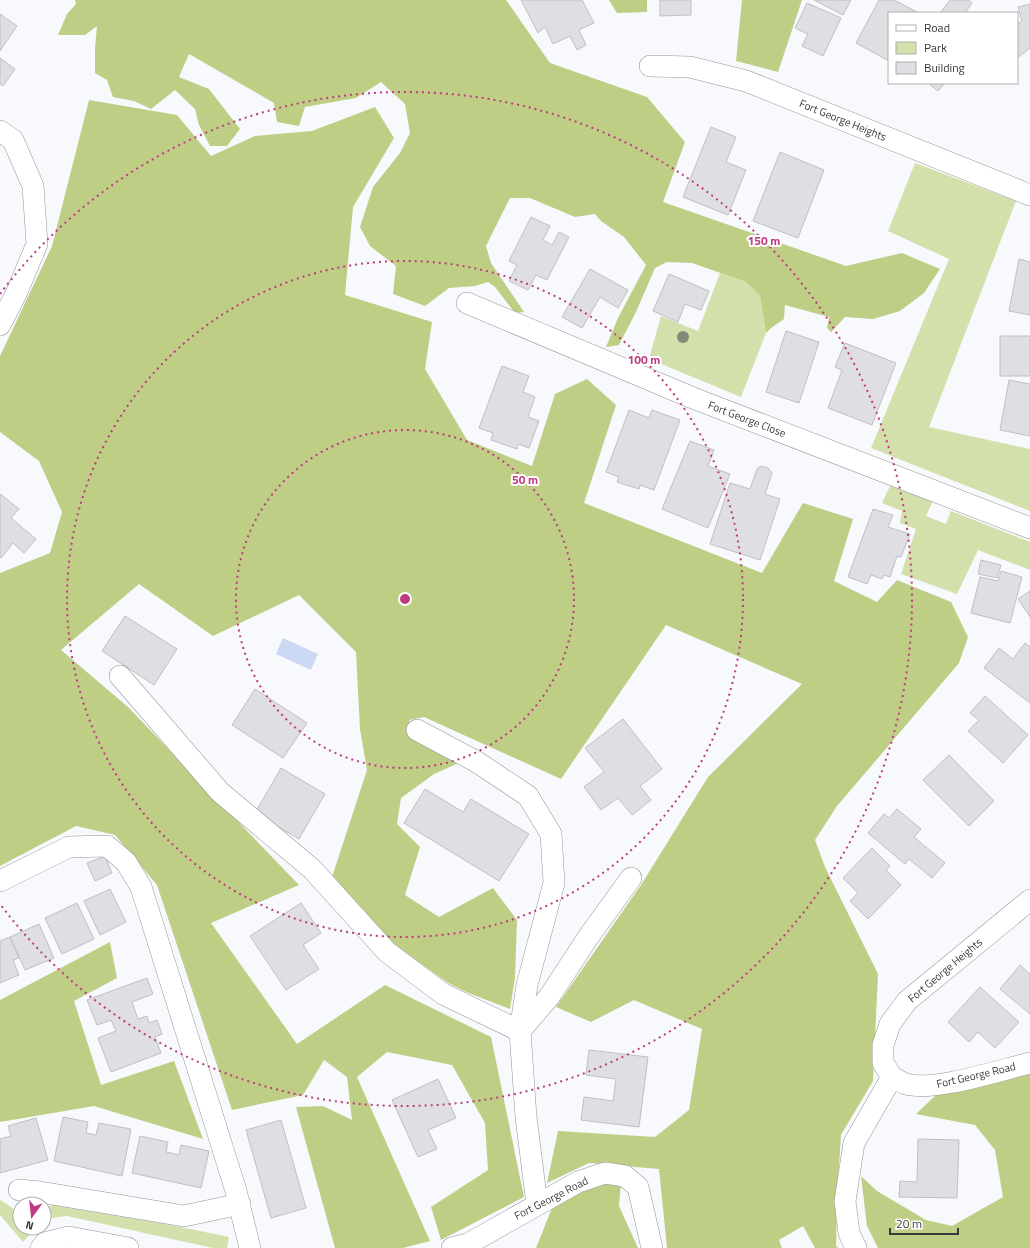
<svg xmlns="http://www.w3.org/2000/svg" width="1030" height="1248" viewBox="0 0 1030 1248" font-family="'Titillium Web',sans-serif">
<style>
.green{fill:#d4e0ab}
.forest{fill:#bece85}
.water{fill:#ccd9f4}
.building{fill:#dfdee2;stroke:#c0bfc3}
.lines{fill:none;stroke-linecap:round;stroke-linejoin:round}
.street-casing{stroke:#949598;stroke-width:22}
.street{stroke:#fff;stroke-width:21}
.tree{fill:#858979}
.ring{fill:none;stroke:#bf3b80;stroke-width:2;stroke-dasharray:2 4}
.labels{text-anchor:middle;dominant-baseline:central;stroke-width:4;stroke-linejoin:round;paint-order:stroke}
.street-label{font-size:11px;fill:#38393a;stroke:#fff}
.centre{fill:#bf3b80;stroke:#fff;stroke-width:2}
.ring-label{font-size:12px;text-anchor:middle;font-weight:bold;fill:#bf3b80;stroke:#fff;stroke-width:4;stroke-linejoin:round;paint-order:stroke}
</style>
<rect width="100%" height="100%" fill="#f7f9fc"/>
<!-- green -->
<g class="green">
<polygon points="915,163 1016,201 929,427 1030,449 1030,511 871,448 949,259 888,231"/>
<polygon points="720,273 746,282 760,296 766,333 741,397 649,359 661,316 698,331"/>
<polygon points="890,486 933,501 926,516 946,524 951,511 1030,542 1030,570 978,550 957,594 901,574 916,529 900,523 902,511 882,503"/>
<polygon points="1,1200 18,1212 20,1212 20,1228 36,1228 23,1242 0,1215 0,1201"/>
<polygon points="59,1202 229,1237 227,1248 213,1248 67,1216 44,1219 44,1209"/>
</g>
<!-- forest -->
<g class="forest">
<polygon points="75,0 506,0 550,63 647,97 685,142 663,202 846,266 902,253 940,269 924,293 900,311 873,319 845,317 831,332 827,328 829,317 785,305 784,319 771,328 766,333 760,296 746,282 692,263 667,262 655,268 636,312 619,345 606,347 618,318 646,265 624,237 601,221 595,214 575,217 530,198 510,198 486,246 491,263 524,312 515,313 495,287 488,282 475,286 449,288 425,306 393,294 396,266 370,246 360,227 373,187 400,153 410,133 405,104 381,82 356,98 305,107 299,126 277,122 274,103 189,54 179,77 209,89 240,129 227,146 210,146 199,125 195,109 175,90 151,109 134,101 113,97 107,80 95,73 95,48 97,26 85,35 58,35 67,14 76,4"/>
<polygon points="609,0 647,0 647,12 617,13"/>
<polygon points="742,0 802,0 778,72 736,61"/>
<polygon points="89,100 177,115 211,156 255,136 312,131 375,107 394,138 353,207 345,295 432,322 425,369 467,440 532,466 555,394 587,379 616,405 584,503 762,573 803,503 853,519 834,581 877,602 897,580 951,602 968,637 959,663 837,806 815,840 825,867 878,974 873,1081 841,1135 837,1199 836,1246 838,1248 815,1248 803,1226 779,1240 782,1248 667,1248 659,1169 589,1163 547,1183 558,1131 655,1137 689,1110 702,1029 634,1000 591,1022 556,1007 641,885 708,777 802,684 666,625 561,779 424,717 409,720 413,738 461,762 434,774 401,798 397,824 420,847 405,895 439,917 493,888 517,920 515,978 510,1009 466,992 448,983 392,943 332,877 367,770 360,729 356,652 299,595 213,636 139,584 61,650 128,707 299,885 211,923 297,1044 385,985 491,1037 524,1197 441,1240 431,1207 488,1170 485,1123 452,1065 387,1052 357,1077 430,1241 403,1248 335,1248 296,1107 323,1106 352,1120 347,1077 324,1060 303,1095 232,1110 157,885 115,835 76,826 0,866 0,573 50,553 62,512 39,461 0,432 0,356 52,246"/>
<polygon points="110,942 117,978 74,1001 101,1085 174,1061 203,1139 94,1106 0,1122 0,1000"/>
<polygon points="1030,1071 1030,1248 878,1248 867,1226 861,1176 877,1191 926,1220 952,1226 1003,1197 995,1150 975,1125 916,1114 936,1095"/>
<polygon points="621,1182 619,1206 638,1248 536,1248 552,1208 597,1183"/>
</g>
<!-- water -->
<polygon class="water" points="283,638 318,654 311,670 276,654"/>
<!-- building -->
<g class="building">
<polygon points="521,0 582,0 594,23 579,30 586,45 577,50 570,36 553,44 545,27 538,33"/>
<polygon points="660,0 691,0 691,15 660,16"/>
<polygon points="814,0 851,0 843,15"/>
<polygon points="879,0 894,0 919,13 889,13 889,61 856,43"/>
<polygon points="950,0 968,0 972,3 965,13 940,13"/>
<polygon points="807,3 841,18 823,56 802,46 808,34 795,28"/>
<polygon points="1030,4 1030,48 1017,58 1017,24 1022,21 1018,7"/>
<polygon points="0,14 17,26 0,51"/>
<polygon points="0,58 15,69 3,86 0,84"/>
<polygon points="928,83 945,83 938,91"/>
<polygon points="711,127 736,137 726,162 746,170 728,215 683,197"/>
<polygon points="780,152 824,170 798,238 753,221"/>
<polygon points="531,217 550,226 543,240 552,245 559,232 569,237 547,280 536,275 528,290 509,281 517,265 509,261"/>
<polygon points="1019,259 1030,262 1030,315 1009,311"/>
<polygon points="590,269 628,290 618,308 600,297 582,328 562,317"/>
<polygon points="669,274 709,291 701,310 685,304 678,322 653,311"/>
<polygon points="786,331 819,342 799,403 766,392"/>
<rect x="1000" y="336" width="30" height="40"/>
<polygon points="845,343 896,363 872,425 828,408 842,370 835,367"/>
<polygon points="502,366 529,376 523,392 535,397 528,417 539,421 529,448 518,444 517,449 491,440 493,433 479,428"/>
<polygon points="1009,380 1030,384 1030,436 1000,430"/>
<polygon points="629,410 649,418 652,410 680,420 654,490 640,485 639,489 617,482 619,477 606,472"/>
<polygon points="690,441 714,450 708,466 730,474 708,528 662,509"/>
<polygon points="761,466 768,468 772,473 765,494 780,499 760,560 710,544 730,483 750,489 757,469"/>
<polygon points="0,494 19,509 11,518 36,539 24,553 13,543 1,558 0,557"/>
<polygon points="873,509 893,515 888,527 910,534 901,557 897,556 890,577 884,575 882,579 871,575 867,584 848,577"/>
<polygon points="981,560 1001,565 997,578 978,574"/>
<polygon points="1001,571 1022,577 1010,623 971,613 980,577 998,581"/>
<polygon points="1030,591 1030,617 1018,599"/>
<polygon points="125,616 177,649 154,685 102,651"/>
<polygon points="1025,643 1030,647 1030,703 984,668 999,648 1013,659"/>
<polygon points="255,689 307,723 283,758 232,725"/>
<polygon points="985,696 1028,735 1003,763 968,731 979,720 970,713"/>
<polygon points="623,719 662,769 640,786 651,800 632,815 618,798 601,810 584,787 604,772 585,748"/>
<polygon points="949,755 994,801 969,826 923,780"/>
<polygon points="281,768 325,794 299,839 255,813"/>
<polygon points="425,789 463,812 471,799 529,834 499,881 404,823"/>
<polygon points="897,809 921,829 914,837 945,863 932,878 909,859 905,864 868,833 884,814 889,818"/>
<polygon points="872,848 890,866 886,870 901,885 868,919 850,901 858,893 843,878"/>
<polygon points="105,856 112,873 95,881 87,863"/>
<polygon points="110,889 126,922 100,935 84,901"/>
<polygon points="77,903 94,939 62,954 45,918"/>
<polygon points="301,903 321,933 303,945 319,969 286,990 250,936"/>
<polygon points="39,924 54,958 25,970 10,937"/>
<polygon points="10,937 19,958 13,960 19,975 0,983 0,941"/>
<polygon points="1020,965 1030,974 1030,1014 1000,989"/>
<polygon points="147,978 153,994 132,1002 138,1019 147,1016 149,1023 157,1020 162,1034 155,1037 161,1053 111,1072 98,1038 116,1031 111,1020 97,1025 87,1000"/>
<polygon points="980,987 1019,1022 995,1048 978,1032 969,1042 948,1022"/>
<polygon points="589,1050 648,1057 639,1127 581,1120 584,1097 613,1101 616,1079 586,1075"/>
<polygon points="438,1079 456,1118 428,1130 437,1149 418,1157 392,1100"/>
<polygon points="63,1117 88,1122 86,1133 96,1135 99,1123 131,1129 122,1176 54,1161"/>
<polygon points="36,1118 48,1160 0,1173 0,1139 11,1136 8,1126"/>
<polygon points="281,1120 306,1208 271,1218 246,1130"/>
<polygon points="140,1136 168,1142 166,1152 179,1155 181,1145 209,1151 201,1188 132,1173"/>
<polygon points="918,1139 959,1140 957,1198 899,1197 900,1181 917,1182"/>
</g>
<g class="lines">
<defs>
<g id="street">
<polyline points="650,66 690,67 746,81 1030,195"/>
<polyline points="0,131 13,140 33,186 37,244 16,294 0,325"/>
<polyline points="467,303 693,398 1030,528"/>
<polyline points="120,676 220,792 312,869 387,952 443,994 520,1031"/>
<polyline points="417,730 477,762 528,796 551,834 554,883 527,985 520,1031 526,1117 537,1204"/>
<polyline points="0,881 69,847 107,846 126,862 141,887 236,1191 250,1248"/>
<polyline points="520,1031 549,997 589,936 631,878"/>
<polyline points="892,1077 883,1063 883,1045 890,1024 907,1001 1030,900"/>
<polyline points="19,1190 40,1192 184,1216 240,1204"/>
<polyline points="41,1248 45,1243 69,1237 128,1248"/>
<polyline points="452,1248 468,1244 578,1182 605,1173 625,1176 638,1187 652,1248"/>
<path d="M 856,1248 L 849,1233 L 845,1201 L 854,1143 L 892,1077 C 896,1079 901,1082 906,1084 C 934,1092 1000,1070 1030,1063"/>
</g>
</defs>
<!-- street casing -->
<use href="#street" class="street-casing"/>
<!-- street -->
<use href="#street" class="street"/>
</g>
<!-- trees -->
<circle class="tree" cx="683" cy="337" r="6"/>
<!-- distance rings -->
<g class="ring">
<circle cx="405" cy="599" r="169"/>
<circle cx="405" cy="599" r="338"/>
<path d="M0 294A507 507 0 1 1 0 904"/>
</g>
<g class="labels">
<!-- street labels -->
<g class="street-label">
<text transform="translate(843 120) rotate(22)">Fort George Heights</text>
<text transform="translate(747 419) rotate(21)">Fort George Close</text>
<text transform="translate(945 970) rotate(-40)">Fort George Heights</text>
<text transform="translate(976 1075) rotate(-13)">Fort George Road</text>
<text transform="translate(551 1198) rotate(-27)">Fort George Road</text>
</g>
</g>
<circle cx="405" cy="599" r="6" class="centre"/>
<g class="ring-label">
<text x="764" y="245">150 m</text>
<text x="644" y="364">100 m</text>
<text x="525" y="484">50 m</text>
</g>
<!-- legend -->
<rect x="888" y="12" width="130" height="72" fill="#ffffff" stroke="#afb0b0"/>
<rect x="896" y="25" width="20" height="6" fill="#ffffff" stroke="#afb0b0"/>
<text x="924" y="32" font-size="12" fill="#38393a">Road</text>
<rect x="896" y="42" width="20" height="12" fill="#d4e0ab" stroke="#afb0b0"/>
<text x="924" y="52" font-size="12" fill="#38393a">Park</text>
<rect x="896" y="62" width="20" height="12" fill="#dfdee2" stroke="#afb0b0"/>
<text x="924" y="72" font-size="12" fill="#38393a">Building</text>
<!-- north arrow -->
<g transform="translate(32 1216) rotate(195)"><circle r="19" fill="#ffffff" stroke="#afb0b0"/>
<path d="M0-3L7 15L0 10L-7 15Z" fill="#bf3b80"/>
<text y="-6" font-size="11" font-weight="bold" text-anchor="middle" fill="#38393a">N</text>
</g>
<!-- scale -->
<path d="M890 1228v6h68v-6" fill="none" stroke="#38393a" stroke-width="2"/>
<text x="896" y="1228" font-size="12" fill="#38393a" stroke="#ffffff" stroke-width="3" paint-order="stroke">20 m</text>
</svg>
